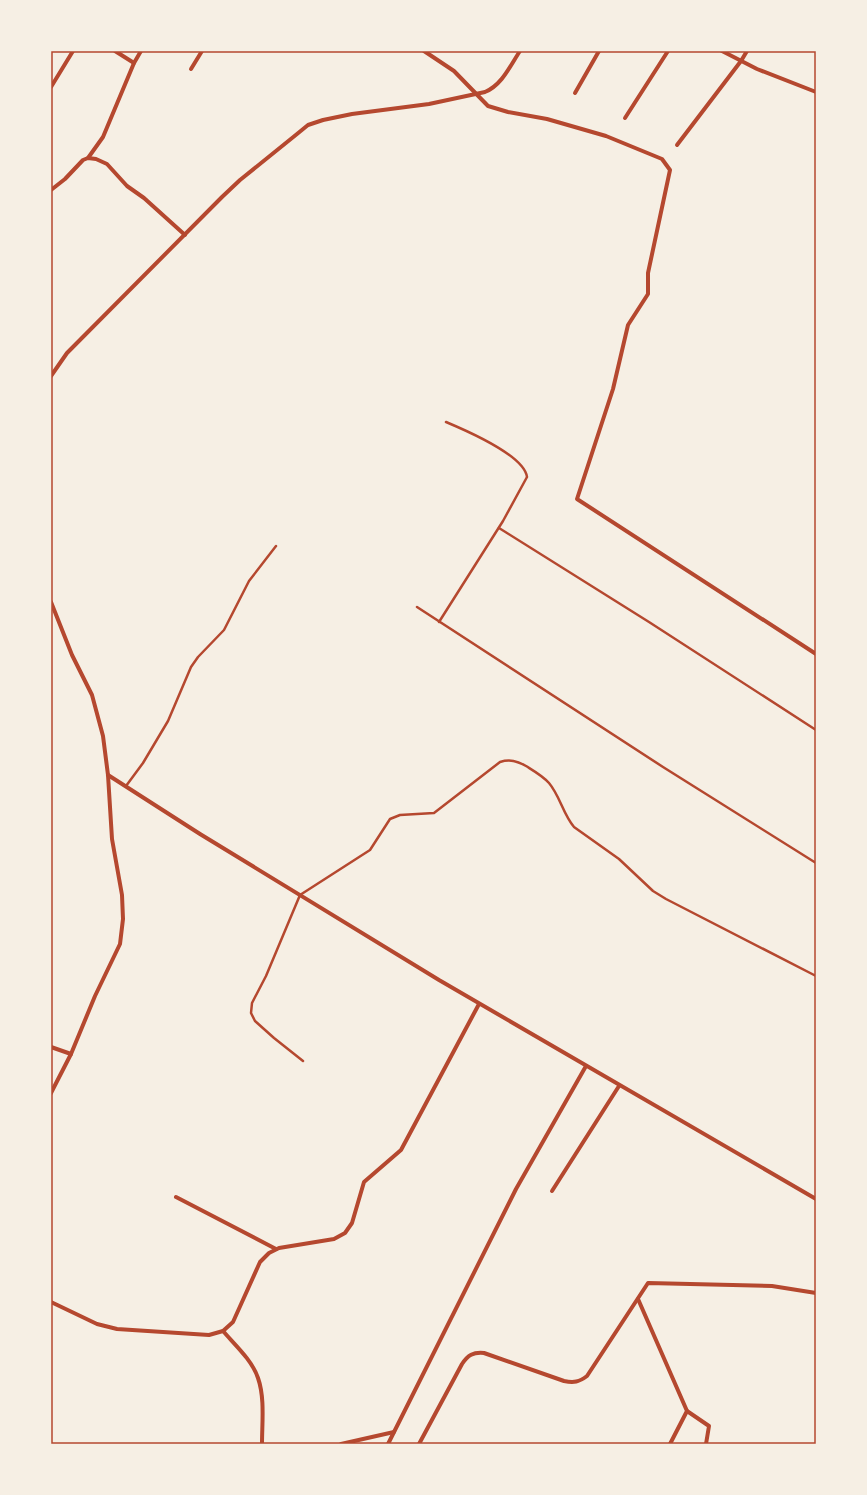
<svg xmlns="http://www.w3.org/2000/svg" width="867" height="1495" viewBox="0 0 867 1495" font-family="'PT Sans Narrow',sans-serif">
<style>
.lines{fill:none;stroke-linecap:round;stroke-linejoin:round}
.service{stroke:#b5482f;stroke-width:2.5}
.minor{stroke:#b5482f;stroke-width:4}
.neatline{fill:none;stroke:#b5482f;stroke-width:1.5}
</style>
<rect width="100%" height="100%" fill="#f6efe4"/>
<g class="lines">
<!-- service -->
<g class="service">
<polyline points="499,528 649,622 816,730"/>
<polyline points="417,607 663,767 816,863"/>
<path d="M 439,622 L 503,521 L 527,477 C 524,455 465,430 446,422"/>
<polyline points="126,786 143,763 168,721 191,667 198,657 224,630 249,581 276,546"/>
<path d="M 303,1061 L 274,1038 L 255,1021 L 251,1013 L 252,1003 L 266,976 L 300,895 L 370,850 L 390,819 L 400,815 L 434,813 L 500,762 C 510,759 517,761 526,766 C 534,771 543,776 549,783 C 560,796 563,814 574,827 L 619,859 L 653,891 L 666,899 L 816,976"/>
</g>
<!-- minor -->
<g class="minor">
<polyline points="115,51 134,63"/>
<polyline points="424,51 454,71 488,106 508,112 547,119 606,136 662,159 670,170 648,273 648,294 628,325 613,389 577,499 816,654"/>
<polyline points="722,51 757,69 816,92"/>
<polyline points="191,69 202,51"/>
<polyline points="51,87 73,51"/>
<polyline points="575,93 599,51"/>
<polyline points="625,118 668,51"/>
<polyline points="677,145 741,61 747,51"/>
<polyline points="88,158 103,137 134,63 141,51"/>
<polyline points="51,190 65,179 83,160 88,158 96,159 107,164 127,186 144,198 185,235"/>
<path d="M 51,376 L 67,353 L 222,197 L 240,180 L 297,134 L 308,125 L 323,120 L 352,114 L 429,104 L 485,92 C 502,85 510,66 520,51"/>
<polyline points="51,602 72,655 92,695 103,736 108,775 112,839 122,895 123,919 120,944 95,996 71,1054 51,1093"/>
<polyline points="108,775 200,834 439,980 816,1199"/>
<polyline points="51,1047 71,1054"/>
<polyline points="552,1191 619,1086"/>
<polyline points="176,1197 276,1249"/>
<polyline points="638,1299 687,1411 670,1444"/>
<polyline points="51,1302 97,1324 117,1329 209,1335 223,1331 233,1322 260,1262 269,1253 279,1248 334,1239 345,1233 352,1223 364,1182 401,1150 479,1004"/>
<path d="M 223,1331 C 235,1345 252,1360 258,1378 C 265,1398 262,1423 262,1444"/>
<polyline points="687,1411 709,1426 706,1444"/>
<polyline points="341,1444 394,1432"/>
<polyline points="388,1444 516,1189 586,1066"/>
<path d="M 419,1444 L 462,1364 C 468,1355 473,1352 484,1353 L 564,1381 C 574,1383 579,1382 587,1376 L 648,1283 L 772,1286 L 816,1293"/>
</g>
</g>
<!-- border -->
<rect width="867" height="1495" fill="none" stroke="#f6efe4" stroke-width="104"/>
<rect x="52" y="52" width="763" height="1391" class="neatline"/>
</svg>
